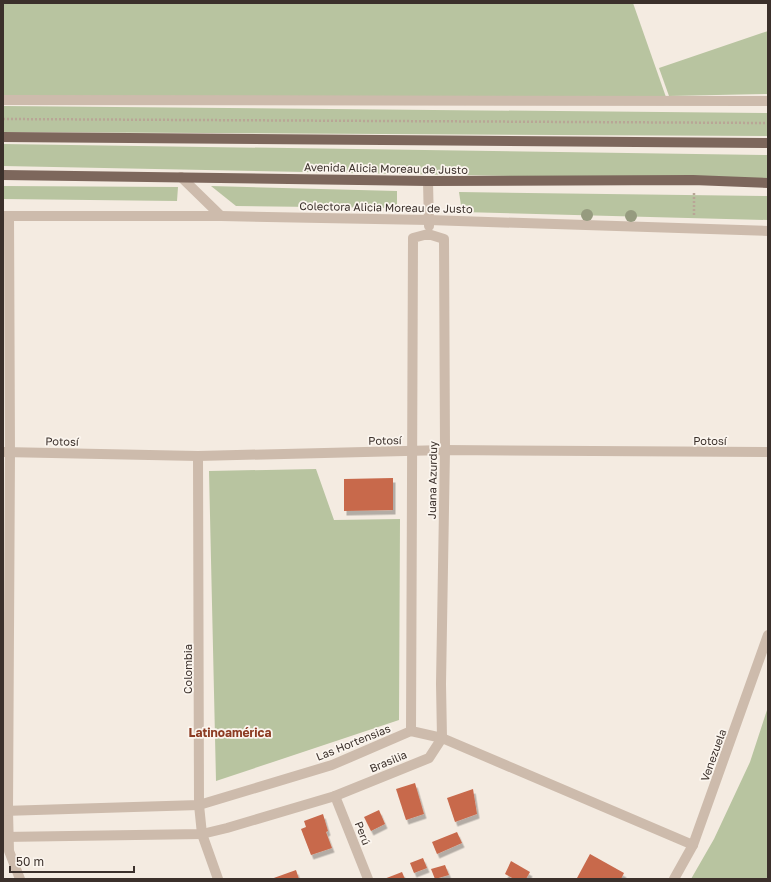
<svg xmlns="http://www.w3.org/2000/svg" width="771" height="882" viewBox="0 0 771 882" font-family="'Golos Text',sans-serif">
<style>
.green{fill:#b8c4a0}
.building{fill:#c8694b;filter:url(#shadow)}
.lines{fill:none;stroke-linecap:round;stroke-linejoin:round}
.path{stroke:#b9a596;stroke-width:2.5;stroke-dasharray:2 2;stroke-linecap:butt}
.minor{stroke:#cdbbac;stroke-width:10}
.primary{stroke:#7d675c;stroke-width:10}
.tree{fill:#969b7f}
.labels{text-anchor:middle;dominant-baseline:central;stroke-width:3.5;stroke-linejoin:round;paint-order:stroke}
.street-label{font-size:11px;fill:#3b302b;stroke:#fbf5ee}
.neighbourhood-label{font-size:12px;font-weight:bold;fill:#8c3b22;stroke:#fbf5ee}
</style>
<defs>
<filter id="shadow"><feDropShadow dx="2.5" dy="4.5" stdDeviation="0" flood-color="#0004"/></filter>
</defs>
<rect width="100%" height="100%" fill="#f4ebe1"/>
<!-- green -->
<g class="green">
<polygon points="3,3 633,3 667,100 3,100"/>
<polygon points="768,31 768,94 669,96 659,68"/>
<polygon points="3,106 768,113 768,136 3,132"/>
<polygon points="3,144 768,155 768,181 3,166"/>
<polygon points="3,186 177,187 178,187 177,201 3,199"/>
<polygon points="211,186 397,191 397,208 236,206"/>
<polygon points="459,192 768,196 768,220 462,212"/>
<polygon points="316,469 334,520 400,519 399,720 216,781 209,471"/>
<polygon points="768,707 768,879 691,879 714,839 750,762"/>
</g>
<!-- building -->
<g class="building">
<polygon points="393,478 393,510 344,511 344,479"/>
<polygon points="415,783 424,814 406,820 396,789"/>
<polygon points="473,789 477,814 455,822 447,798"/>
<polygon points="379,810 385,824 371,831 364,817"/>
<polygon points="323,814 328,831 326,832 332,848 311,855 301,829 306,827 304,821"/>
<polygon points="457,832 462,843 437,854 432,842"/>
<polygon points="590,854 624,873 621,879 577,878"/>
<polygon points="423,858 427,868 414,873 410,863"/>
<polygon points="511,861 530,872 526,879 514,879 505,874"/>
<polygon points="445,865 449,875 435,879 431,869"/>
<polygon points="296,870 299,879 271,879"/>
<polygon points="402,872 405,879 384,879"/>
</g>
<g class="lines">
<!-- path -->
<g class="path">
<polyline points="3,119 768,123"/>
<polyline points="694,193 694,216"/>
</g>
<!-- minor -->
<g class="minor">
<polyline points="3,100 768,101"/>
<polyline points="181,177 221,216"/>
<polyline points="428,181 429,226"/>
<polyline points="3,216 221,216 429,220 768,231"/>
<polyline points="9,216 10,452 8,811 9,851 20,879"/>
<polyline points="3,452 198,456 445,450 768,452"/>
<polyline points="198,456 199,805 202,834 218,879"/>
<polyline points="335,796 368,879"/>
<polyline points="3,811 199,805 332,765 411,731 442,738 693,845"/>
<polyline points="3,837 202,834 227,828 335,796 429,758 442,738 441,684 445,450 444,239 428,234 413,238 411,731"/>
<polyline points="674,879 693,845 768,635"/>
</g>
<!-- primary -->
<g class="primary">
<polyline points="3,137 768,143"/>
<polyline points="3,175 428,181 693,180 768,183"/>
</g>
</g>
<!-- trees -->
<g class="tree">
<circle cx="587" cy="215" r="6"/>
<circle cx="631" cy="216" r="6"/>
</g>
<g class="labels">
<!-- street labels -->
<g class="street-label">
<text transform="translate(386 168) rotate(1)">Avenida Alicia Moreau de Justo</text>
<text transform="translate(386 207) rotate(1)">Colectora Alicia Moreau de Justo</text>
<text transform="translate(385 440) rotate(-1)">Potosí</text>
<text x="710" y="440">Potosí</text>
<text transform="translate(62 441) rotate(1)">Potosí</text>
<text transform="translate(432 480) rotate(-89)">Juana Azurduy</text>
<text transform="translate(187 669) rotate(-90)">Colombia</text>
<text transform="translate(353 742) rotate(-22)">Las Hortensias</text>
<text transform="translate(713 755) rotate(-70)">Venezuela</text>
<text transform="translate(388 761) rotate(-23)">Brasilia</text>
<text transform="translate(363 833) rotate(69)">Perú</text>
</g>
<!-- neighbourhood labels -->
<g class="neighbourhood-label">
<text x="230" y="732">Latinoamérica</text>
</g>
</g>
<!-- border -->
<rect width="771" height="882" fill="none" stroke="#3b302b" stroke-width="8"/>
<!-- scale -->
<path d="M10 866v6h124v-6" fill="none" stroke="#3b302b" stroke-width="2"/>
<text x="16" y="866" font-size="12" fill="#3b302b" stroke="#fbf5ee" stroke-width="3" paint-order="stroke">50 m</text>
</svg>
